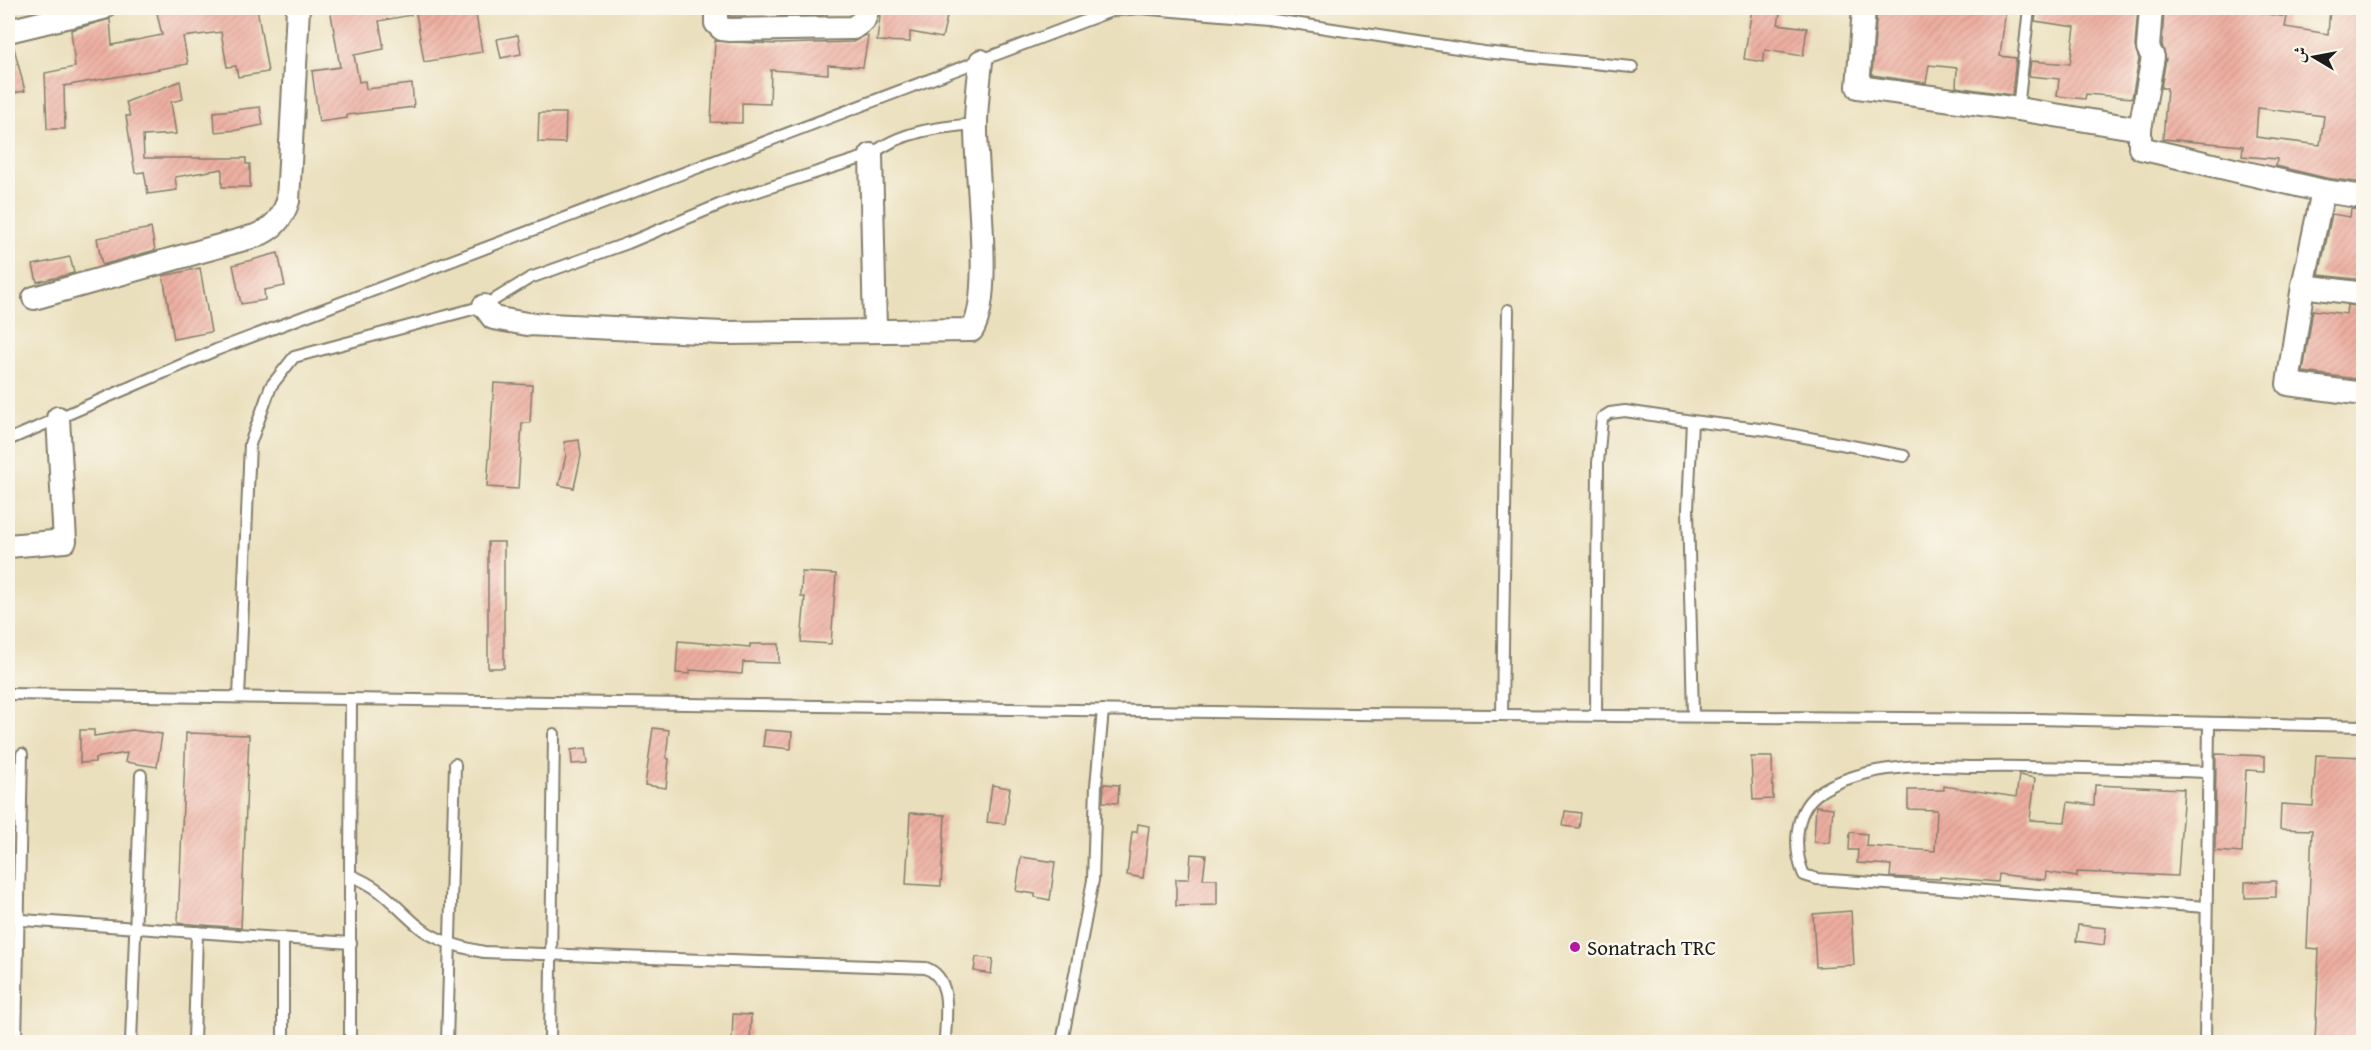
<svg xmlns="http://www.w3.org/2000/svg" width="2371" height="1050" viewBox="0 0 2371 1050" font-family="'Gentium Book Plus',Amiri,serif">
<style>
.building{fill:url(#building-hatch);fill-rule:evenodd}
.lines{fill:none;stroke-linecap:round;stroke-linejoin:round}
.lane-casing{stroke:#837e6c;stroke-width:14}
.street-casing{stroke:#837e6c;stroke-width:26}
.lane{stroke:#fff;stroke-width:10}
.street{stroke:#fff;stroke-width:22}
.poi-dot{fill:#b5179e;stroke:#fbf7ec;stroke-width:2}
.labels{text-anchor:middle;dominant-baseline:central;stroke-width:5;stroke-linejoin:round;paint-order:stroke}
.poi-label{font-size:21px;fill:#1c1c1c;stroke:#fbf7ec;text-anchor:start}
</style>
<defs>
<pattern id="building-hatch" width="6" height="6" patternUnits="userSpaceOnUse" patternTransform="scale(1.5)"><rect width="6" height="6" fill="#edada0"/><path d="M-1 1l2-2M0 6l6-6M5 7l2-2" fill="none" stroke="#cb9489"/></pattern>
</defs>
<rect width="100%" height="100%" fill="#fbf7ec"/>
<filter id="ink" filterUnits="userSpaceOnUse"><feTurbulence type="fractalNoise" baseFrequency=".0167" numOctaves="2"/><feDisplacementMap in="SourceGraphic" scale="12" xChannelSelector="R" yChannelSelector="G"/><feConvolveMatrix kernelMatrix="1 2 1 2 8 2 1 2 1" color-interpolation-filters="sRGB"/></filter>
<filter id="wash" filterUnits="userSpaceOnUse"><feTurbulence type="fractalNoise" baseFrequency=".008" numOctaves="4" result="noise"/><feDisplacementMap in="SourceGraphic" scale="24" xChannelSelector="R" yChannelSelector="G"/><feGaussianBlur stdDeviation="1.35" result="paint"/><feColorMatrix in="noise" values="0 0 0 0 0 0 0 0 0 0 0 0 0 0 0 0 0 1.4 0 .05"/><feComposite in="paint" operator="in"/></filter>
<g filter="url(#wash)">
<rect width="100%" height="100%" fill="#eadfbc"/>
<g id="blocks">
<!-- building -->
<g class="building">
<polygon points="176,8 257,8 268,72 238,77 236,66 227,67 221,32 183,37 188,64 64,86 65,129 47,129 45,73 75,67 71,30 110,19 112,45 162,35 157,13"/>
<polygon points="330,8 411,8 411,15 379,21 384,49 354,55 359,82 365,81 366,89 412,84 414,107 347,115 347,118 319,122 312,71 340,67"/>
<polygon points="448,8 475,8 482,52 424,62 416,13"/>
<polygon points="729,8 746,8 745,16 729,16"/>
<polygon points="781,8 828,8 827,15 780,16"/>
<polygon points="881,8 949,8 942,38 910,32 910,42 877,41"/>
<polygon points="1877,8 2006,8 2000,56 2016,58 2012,95 1956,87 1957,68 1929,65 1926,83 1872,75"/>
<polygon points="2037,8 2138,8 2135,47 2139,59 2132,98 2086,94 2085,99 2057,96 2059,79 2029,76 2031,61 2070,64 2075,27 2035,21"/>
<path d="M 2164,8 L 2262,8 L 2262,13 L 2287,17 L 2285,27 L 2328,34 L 2330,8 L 2364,8 L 2364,183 L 2326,178 L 2276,166 L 2277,159 L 2242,156 L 2243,146 L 2163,139 L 2167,88 L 2161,88 L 2166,59 L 2162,45 ZM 2258,108 L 2324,116 L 2320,145 L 2256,137 Z"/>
<polygon points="1752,9 1780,14 1778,24 1807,28 1803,56 1765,50 1763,62 1744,59"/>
<polygon points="518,35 521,54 501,58 497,39"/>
<polygon points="866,35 868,36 863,67 828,65 828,74 771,70 770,104 742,103 742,123 711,122 715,41 776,44 853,42"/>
<polygon points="8,44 13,44 25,91 8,94"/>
<polygon points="180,81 183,99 171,102 176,134 143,136 144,158 246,158 246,164 250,164 250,187 222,187 222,169 175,177 177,190 148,194 144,171 144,172 135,173 126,116 130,116 126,102"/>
<polygon points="260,107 263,125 237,130 215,132 214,112"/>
<polygon points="539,113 566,113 565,143 538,142"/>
<polygon points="2351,209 2364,210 2364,280 2319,275 2332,214 2350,217"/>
<polygon points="151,228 155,250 102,265 97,238"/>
<polygon points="278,253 285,286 264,290 265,300 241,304 233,265"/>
<polygon points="70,257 74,273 37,282 33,265"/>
<polygon points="200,268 211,332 174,339 163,276"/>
<polygon points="2347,305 2364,307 2364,380 2303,372 2313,310 2346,314"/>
<polygon points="494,383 532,385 530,423 522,423 518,489 487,487"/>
<polygon points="579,440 581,456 574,488 559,485 566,455 564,442"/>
<rect x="488" y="542" width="16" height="126"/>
<polygon points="802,572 836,574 831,644 801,642 805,597 801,597"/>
<polygon points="678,641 750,647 750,644 779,644 779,663 743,662 742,674 690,670 690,674 676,673"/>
<polygon points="653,728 669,730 666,758 669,759 666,788 645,785"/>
<polygon points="80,730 94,730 94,736 132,730 162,734 157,767 125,762 127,753 95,758 95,762 80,763"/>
<polygon points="765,730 792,732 791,749 763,746"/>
<polygon points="186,733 249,735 241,928 178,923"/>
<polygon points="586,748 588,763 572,764 571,750"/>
<polygon points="2216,754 2265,756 2265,771 2246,770 2242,853 2215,851"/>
<polygon points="2316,755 2364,757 2364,1042 2315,1042 2319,949 2307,948 2312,830 2280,829 2281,804 2313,806"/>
<polygon points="1751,757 1772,757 1773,799 1753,800"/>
<polygon points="2019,775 2035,778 2030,820 2065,822 2068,802 2094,805 2095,785 2184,789 2178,876 2077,872 2077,877 2046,872 2045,880 1999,874 1998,882 1940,877 1940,879 1890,877 1891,865 1857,863 1858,850 1849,850 1850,832 1867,834 1866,846 1935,851 1937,810 1908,809 1908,790 1944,790 1944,786 2016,797"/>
<polygon points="1104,784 1119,785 1118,803 1103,802"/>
<polygon points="992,785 1010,788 1005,824 987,822"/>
<polygon points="1816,806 1833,808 1830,843 1814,842"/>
<polygon points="1565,811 1581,813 1579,828 1563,826"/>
<polygon points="910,813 945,815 941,886 906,884"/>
<polygon points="1138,824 1149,826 1143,878 1127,875 1132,832 1137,832"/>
<polygon points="1191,854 1206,855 1203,879 1217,879 1217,905 1176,906 1176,879 1189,879"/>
<polygon points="1021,857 1055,862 1050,900 1035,897 1035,894 1016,891"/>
<polygon points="2276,881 2276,897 2245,898 2245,882"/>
<polygon points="1851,911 1854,965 1816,967 1813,914"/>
<polygon points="2078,925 2106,928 2104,945 2076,941"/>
<polygon points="976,957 993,959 991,974 974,971"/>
<polygon points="733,1014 751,1015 750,1042 732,1042"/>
</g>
</g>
</g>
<g filter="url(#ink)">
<use href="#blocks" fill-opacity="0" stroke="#837e6c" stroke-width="1.5"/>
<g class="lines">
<defs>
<g id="lane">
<polyline points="2018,109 2029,8"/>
<polyline points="1692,421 1688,509 1693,716"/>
<polyline points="8,440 216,350 1111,11 1139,8 1267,19 1484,52 1632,67"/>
<polyline points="8,694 1352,714 2035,719 2364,726"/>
<path d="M 239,697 L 250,444 L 271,386 L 294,357 L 484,306 L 530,278 L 628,243 L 733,199 L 871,155 C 900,131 940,127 976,124"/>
<polyline points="1502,715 1508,310"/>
<polyline points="1596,715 1598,463 1602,418 1610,413 1625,411 1692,421 1768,430 1904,456"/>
<polyline points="350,875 351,699"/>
<path d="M 2206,907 L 1817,879 L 1804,875 C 1793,850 1794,813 1816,795 C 1836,779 1873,770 1898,768 C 1924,764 1953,767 1980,767 C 2056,766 2132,769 2208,772"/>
<polyline points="8,919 351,943"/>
<polyline points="283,938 283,1042"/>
<polyline points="16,1042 22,754"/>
<polyline points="131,1042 141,775"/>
<polyline points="194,1042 197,932"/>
<path d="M 350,1042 L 350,875 C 387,890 394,907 422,929 C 439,942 463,948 484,952 L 926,968 C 954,979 945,1018 945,1042"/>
<polyline points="447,1042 455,764"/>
<polyline points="550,1042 554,734"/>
<polyline points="1062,1042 1093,880 1096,786 1103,710"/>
<polyline points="2205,1042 2209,723"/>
</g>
<g id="street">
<polyline points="716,8 716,23 722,29 729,30 853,28 864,20 868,8"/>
<polyline points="1864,8 1858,87 2018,109 2140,129 2140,148 2323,191 2364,197"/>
<polyline points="8,31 103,8"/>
<polyline points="2140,129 2153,57 2148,48 2151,8"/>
<polyline points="871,155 875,330"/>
<polyline points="2323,191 2303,286 2288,384 2364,394"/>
<polyline points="2303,286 2364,294"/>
<path d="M 34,298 L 255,236 C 273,229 282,219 288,201 L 298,8"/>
<path d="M 484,306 L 493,318 L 527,324 L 723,333 L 972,330 C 994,296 975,171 976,125 C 976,104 979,82 981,61"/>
<polyline points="8,546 65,541 58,418"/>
</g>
</defs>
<!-- lane casing -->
<use href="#lane" class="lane-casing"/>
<!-- street casing -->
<use href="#street" class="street-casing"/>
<!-- lane -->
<use href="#lane" class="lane"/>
<!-- street -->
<use href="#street" class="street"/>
</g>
</g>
<!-- markers -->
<circle class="poi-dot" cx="1575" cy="947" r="6"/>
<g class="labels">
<!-- poi labels -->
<g class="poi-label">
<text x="1587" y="947">Sonatrach TRC</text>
</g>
</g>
<!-- margin -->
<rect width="2371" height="1050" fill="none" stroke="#fbf7ec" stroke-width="30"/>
<!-- north arrow -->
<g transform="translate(2314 57) rotate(280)" stroke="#fbf7ec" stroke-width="4.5" paint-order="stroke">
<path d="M0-4.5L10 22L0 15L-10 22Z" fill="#1c1c1c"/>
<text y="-9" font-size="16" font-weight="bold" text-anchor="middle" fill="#1c1c1c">ش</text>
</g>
</svg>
